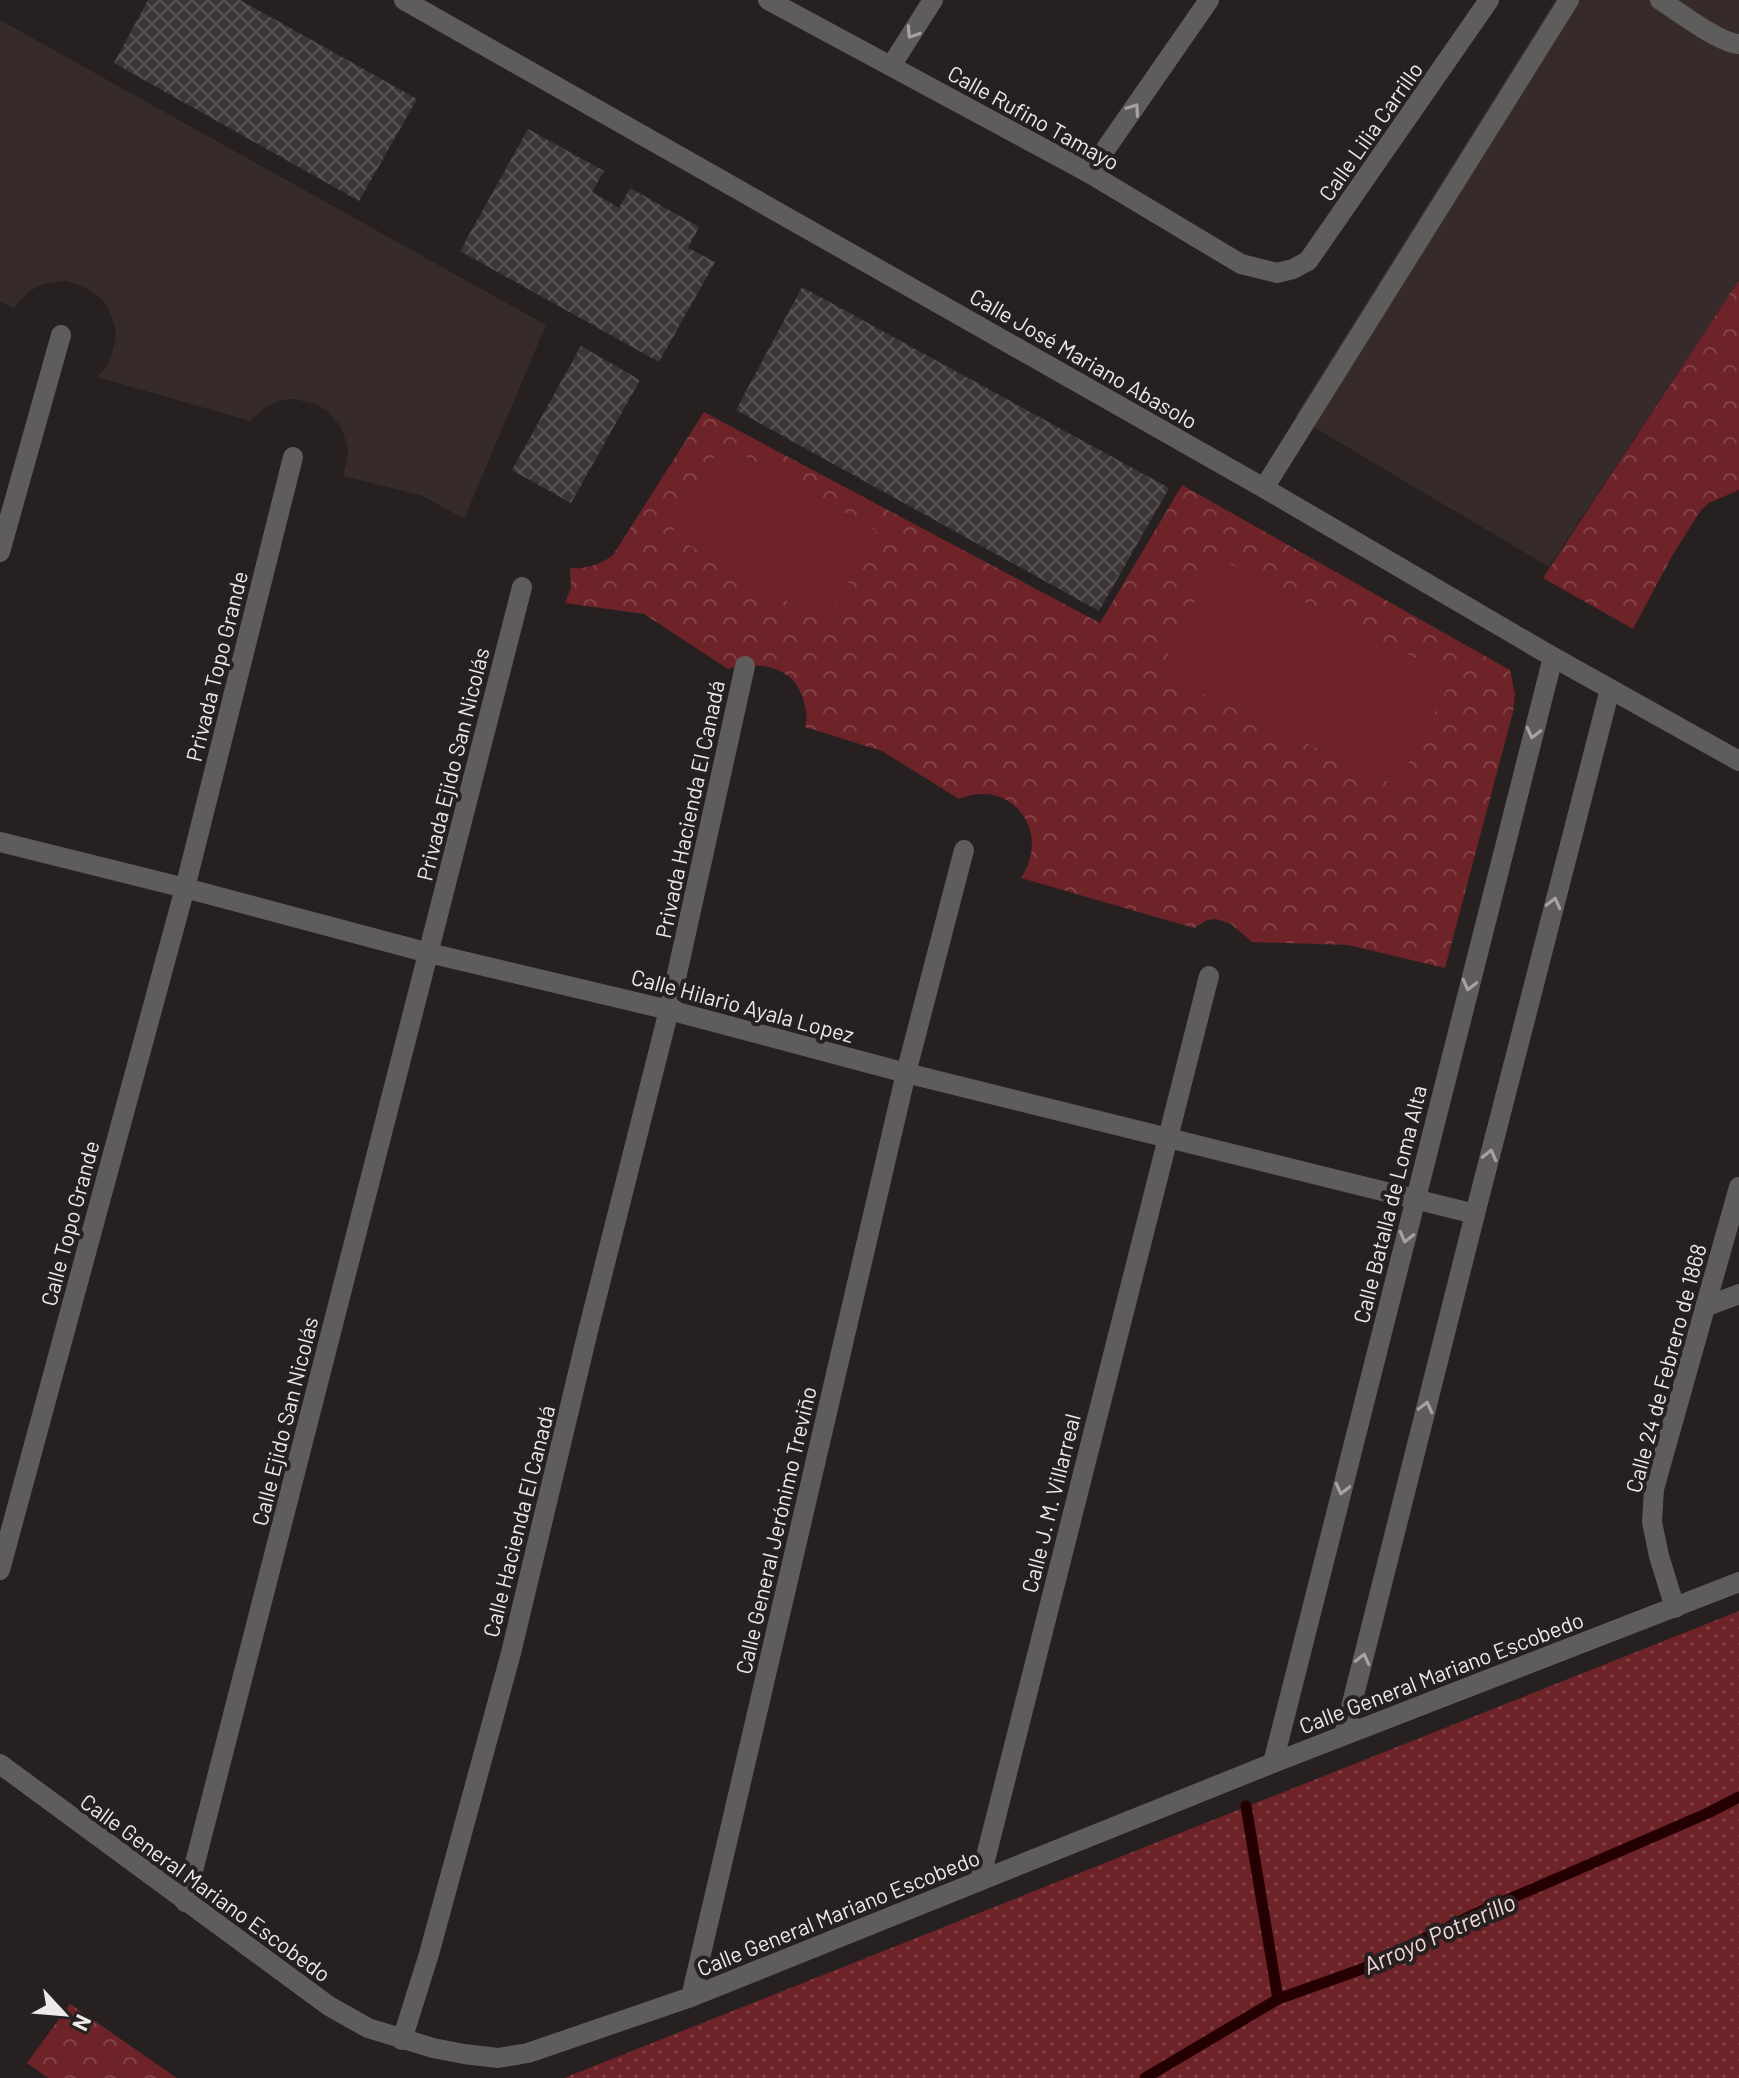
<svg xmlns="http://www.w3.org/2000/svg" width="1739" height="2078" viewBox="0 0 1739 2078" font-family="Barlow,sans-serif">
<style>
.built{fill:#362a2a}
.grass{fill:url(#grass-dots)}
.park{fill:url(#park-crowns)}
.pitch{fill:#6d2328}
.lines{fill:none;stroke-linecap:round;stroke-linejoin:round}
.stream{stroke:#250003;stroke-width:11}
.building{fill:url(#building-cross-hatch)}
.service{stroke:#5f5c5c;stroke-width:20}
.minor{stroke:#5f5c5c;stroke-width:20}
.oneway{stroke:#a6a2a2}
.labels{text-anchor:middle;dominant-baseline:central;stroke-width:8;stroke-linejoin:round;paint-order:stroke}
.street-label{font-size:22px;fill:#ede9e9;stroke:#262020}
.water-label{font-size:24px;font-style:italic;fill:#f2d8d7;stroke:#262020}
</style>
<defs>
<pattern id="grass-dots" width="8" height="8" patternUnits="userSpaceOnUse" patternTransform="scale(2)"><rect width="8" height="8" fill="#6d2328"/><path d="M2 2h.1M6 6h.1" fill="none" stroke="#824347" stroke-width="1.8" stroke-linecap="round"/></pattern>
<pattern id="park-crowns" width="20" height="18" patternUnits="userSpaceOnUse" patternTransform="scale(2)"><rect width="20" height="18" fill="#6d2328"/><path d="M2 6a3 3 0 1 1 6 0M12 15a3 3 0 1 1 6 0" fill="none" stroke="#824347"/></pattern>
<pattern id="building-cross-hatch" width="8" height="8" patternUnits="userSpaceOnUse" patternTransform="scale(2)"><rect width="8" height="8" fill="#3b3535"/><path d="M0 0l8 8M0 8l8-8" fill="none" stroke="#585252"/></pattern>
</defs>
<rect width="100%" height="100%" fill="#262020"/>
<!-- built -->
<g class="built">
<polygon points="1555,0 1739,0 1739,280 1549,567 1295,416"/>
<polygon points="0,20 546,325 464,519 423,496 343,476 348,455 347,445 341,427 327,411 315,404 294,399 282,400 269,405 250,421 97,377 106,367 111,357 116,337 115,327 109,310 102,299 81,285 65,281 43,284 28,292 14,308 0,301"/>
</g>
<!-- grass -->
<polygon class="grass" points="1739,1611 1739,2078 564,2078"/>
<!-- park -->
<g class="park">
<polygon points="1739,280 1739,490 1709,503 1701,510 1672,556 1633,629 1543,578"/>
<path d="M 704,412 L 1100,623 L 1182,485 L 1510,670 L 1515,694 L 1513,712 L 1445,968 L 1348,945 L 1252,942 L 1231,924 L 1216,919 L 1207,920 L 1194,928 L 1021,878 C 1052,832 1012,777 959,799 L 882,751 L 805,727 C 808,716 806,707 802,696 C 792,665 756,661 728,669 L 644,614 L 565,603 L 571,587 L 570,568 C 587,569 600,565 613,555 Z"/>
<polygon points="70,2004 177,2078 48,2078 27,2063"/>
</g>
<!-- pitch -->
<g class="pitch">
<polygon points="722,443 877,531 826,623 671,535"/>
<polygon points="1217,557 1453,677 1397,786 1159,673"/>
</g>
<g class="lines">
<!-- stream -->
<g class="stream">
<polyline points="1246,1806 1278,1999"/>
<polyline points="1145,2078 1278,1999 1362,1969 1477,1913 1708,1813 1739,1797"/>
</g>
</g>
<!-- building -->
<g class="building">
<polygon points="148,0 240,0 417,99 359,201 114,63"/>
<polygon points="528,129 604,171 592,192 619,208 630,188 699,227 688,248 715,262 659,362 460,251"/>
<polygon points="802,287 1169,488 1099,611 736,410"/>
<polygon points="581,346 640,380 571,503 512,470"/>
</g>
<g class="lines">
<!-- service -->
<g class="service">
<path d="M 1660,0 C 1678,11 1719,43 1739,44"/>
<polyline points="1264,488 1569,0"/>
</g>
<!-- minor -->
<g class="minor">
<polyline points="404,0 1264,488 1553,657 1739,761"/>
<polyline points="768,0 1089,173 1241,264 1277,273 1293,269 1308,261 1489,0"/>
<polyline points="891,66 933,0"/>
<polyline points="1089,173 1209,0"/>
<polyline points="0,552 61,335"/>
<polyline points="0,842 185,888 429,953 669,1010 906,1073 1475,1214"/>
<polyline points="1705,1307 1739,1294"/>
<polyline points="0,1570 185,888 293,457"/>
<polyline points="1675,1608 1659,1556 1652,1522 1654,1489 1739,1187"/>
<polyline points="1344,1735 1475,1214 1610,689"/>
<polyline points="1273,1763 1553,657"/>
<polyline points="0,1764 329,2006 368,2028 433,2048 464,2054 498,2058 528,2053 691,1997 1273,1763 1739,1582"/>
<polyline points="980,1880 1209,976"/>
<polyline points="185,1902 522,587"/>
<polyline points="691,1997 906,1073 964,850"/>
<polyline points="402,2040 429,1954 511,1653 588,1331 669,1010 745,666"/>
</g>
</g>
<!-- one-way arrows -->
<defs><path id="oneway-chevron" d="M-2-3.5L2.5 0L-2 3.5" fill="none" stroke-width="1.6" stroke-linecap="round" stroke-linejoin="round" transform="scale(2)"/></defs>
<g class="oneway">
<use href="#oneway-chevron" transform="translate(912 33) rotate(123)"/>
<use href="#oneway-chevron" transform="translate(1134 109) rotate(-55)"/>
<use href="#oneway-chevron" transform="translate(1533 733) rotate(104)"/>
<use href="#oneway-chevron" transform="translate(1554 903) rotate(-76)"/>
<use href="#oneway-chevron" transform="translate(1469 985) rotate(104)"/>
<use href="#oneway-chevron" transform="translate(1490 1155) rotate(-76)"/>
<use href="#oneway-chevron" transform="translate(1406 1237) rotate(104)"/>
<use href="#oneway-chevron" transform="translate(1426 1407) rotate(-76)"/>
<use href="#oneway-chevron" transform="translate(1342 1489) rotate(104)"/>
<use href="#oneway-chevron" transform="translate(1363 1659) rotate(-76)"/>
</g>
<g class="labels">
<!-- street labels -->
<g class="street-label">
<text transform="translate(1034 117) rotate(29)">Calle Rufino Tamayo</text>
<text transform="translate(1370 131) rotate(-55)">Calle Lilia Carrillo</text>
<text transform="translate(1084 358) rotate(30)">Calle José Mariano Abasolo</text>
<text transform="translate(216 666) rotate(-76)">Privada Topo Grande</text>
<text transform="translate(452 764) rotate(-76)">Privada Ejido San Nicolás</text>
<text transform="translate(689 809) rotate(-78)">Privada Hacienda El Canadá</text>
<text transform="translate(743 1005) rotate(15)">Calle Hilario Ayala Lopez</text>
<text transform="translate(1389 1204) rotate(-76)">Calle Batalla de Loma Alta</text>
<text transform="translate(69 1223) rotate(-75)">Calle Topo Grande</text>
<text transform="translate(1665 1368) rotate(-75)">Calle 24 de Febrero de 1868</text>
<text transform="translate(284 1421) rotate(-76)">Calle Ejido San Nicolás</text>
<text transform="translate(1050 1503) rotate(-76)">Calle J. M. Villarreal</text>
<text transform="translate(518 1521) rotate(-76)">Calle Hacienda El Canadá</text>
<text transform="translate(775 1530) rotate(-77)">Calle General Jerónimo Treviño</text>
<text transform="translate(1441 1672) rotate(-21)">Calle General Mariano Escobedo</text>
<text transform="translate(206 1887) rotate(36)">Calle General Mariano Escobedo</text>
<text transform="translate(838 1912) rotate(-22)">Calle General Mariano Escobedo</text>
</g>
<!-- water labels -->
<g class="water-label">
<text transform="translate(1439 1933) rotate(-24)">Arroyo Potrerillo</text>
</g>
</g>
<!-- north arrow -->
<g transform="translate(64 2014) rotate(116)" stroke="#262020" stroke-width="6" paint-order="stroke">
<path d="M0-6L14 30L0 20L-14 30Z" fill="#ede9e9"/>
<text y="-12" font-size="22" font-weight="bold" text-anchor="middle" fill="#ede9e9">N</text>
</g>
</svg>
